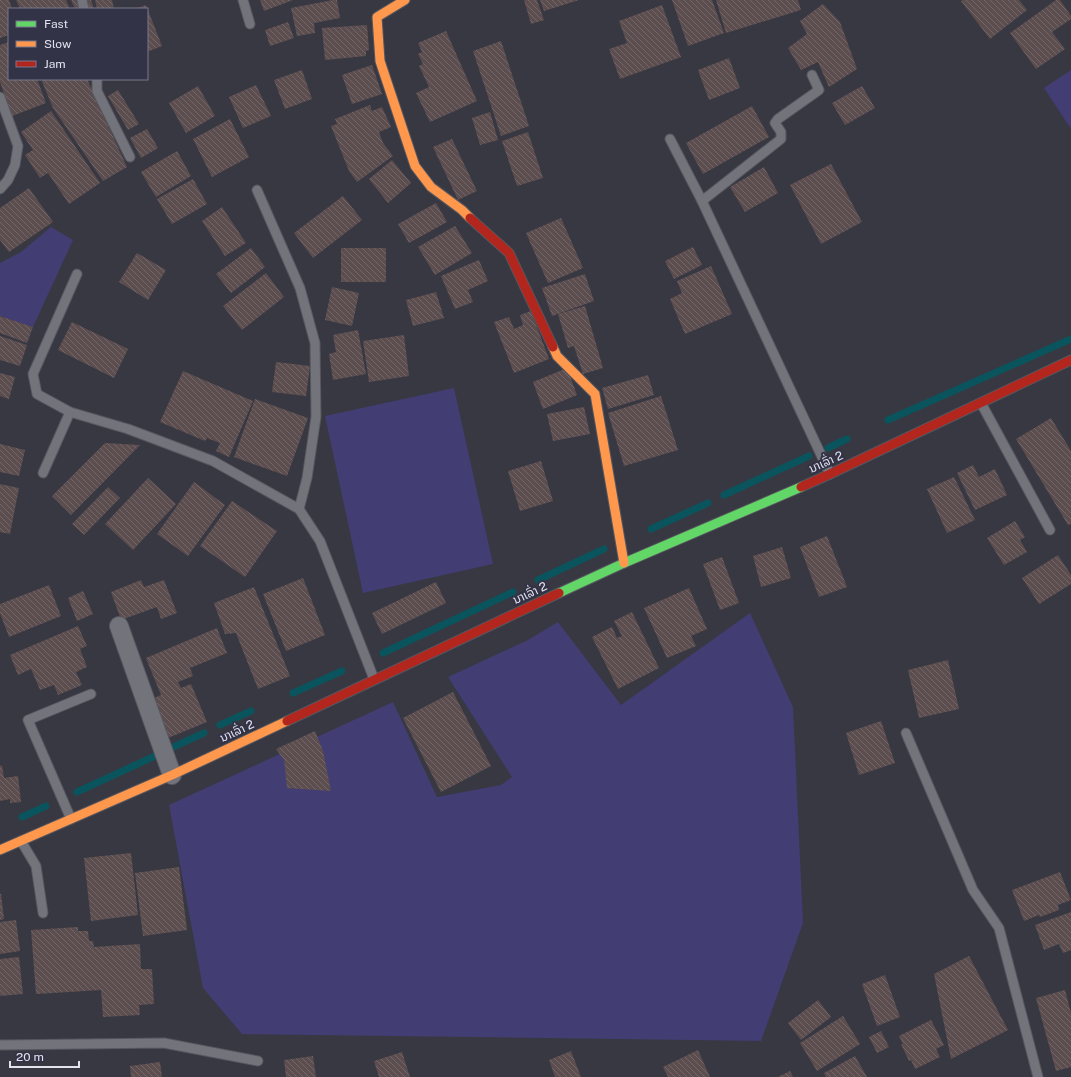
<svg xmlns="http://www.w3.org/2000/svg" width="1071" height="1077" viewBox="0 0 1071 1077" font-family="'Public Sans','Noto Sans Lao',sans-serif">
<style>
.green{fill:#423d72}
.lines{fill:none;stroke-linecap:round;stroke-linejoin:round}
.stream{stroke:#0a555d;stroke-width:7}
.building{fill:url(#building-back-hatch)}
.lane-casing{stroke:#575760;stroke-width:11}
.street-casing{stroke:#575760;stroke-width:20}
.fast-casing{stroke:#575760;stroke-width:11}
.slow-casing{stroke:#575760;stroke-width:11}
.jam-casing{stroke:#575760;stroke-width:11}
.lane{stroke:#73737c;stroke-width:9}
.street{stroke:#73737c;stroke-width:18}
.fast{stroke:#63d668;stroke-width:9}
.slow{stroke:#ff974d;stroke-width:9}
.jam{stroke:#b3261e;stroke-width:9}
.labels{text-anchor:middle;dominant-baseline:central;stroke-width:4;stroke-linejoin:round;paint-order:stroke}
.street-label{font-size:12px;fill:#e3e3f0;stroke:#333347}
</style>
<defs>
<pattern id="building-back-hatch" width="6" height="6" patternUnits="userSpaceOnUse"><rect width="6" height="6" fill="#5c4d4f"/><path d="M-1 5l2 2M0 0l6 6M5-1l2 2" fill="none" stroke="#736669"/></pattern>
</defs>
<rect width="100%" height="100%" fill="#383842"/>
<!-- green -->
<g class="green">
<polygon points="1071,70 1071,129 1044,88"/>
<polygon points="51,227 73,240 33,327 0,316 0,263 21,252"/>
<polygon points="454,388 493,564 363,593 325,416"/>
<polygon points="750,613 793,707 803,923 761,1041 242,1034 203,988 169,805 393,702 437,797 501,785 512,777 448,677 528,640 558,622 621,705"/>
</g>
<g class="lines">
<!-- stream -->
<g class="stream">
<polyline points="888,420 1071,339"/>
<polyline points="828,448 847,439"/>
<polyline points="724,495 809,456"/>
<polyline points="651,529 708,503"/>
<polyline points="538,580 604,549"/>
<polyline points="383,653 513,592"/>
<polyline points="293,693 342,671"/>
<polyline points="220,725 251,711"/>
<polyline points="171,748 204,733"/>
<polyline points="77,792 155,756"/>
<polyline points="22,817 46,806"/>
</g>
</g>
<!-- building -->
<g class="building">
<polygon points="0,0 9,0 12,9 9,9 9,35 0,38"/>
<polygon points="16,0 66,0 70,9 20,9"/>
<polygon points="71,0 91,0 94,9 75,9"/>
<polygon points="95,0 112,0 114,9 97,9"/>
<polygon points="260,0 293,0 264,11"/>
<polygon points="333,0 337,0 340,18 314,23 315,33 297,36 291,8"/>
<polygon points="524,0 537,0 544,20 531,24"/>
<polygon points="540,0 579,0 544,11"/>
<polygon points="672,0 712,0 724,33 688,46"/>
<polygon points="716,0 798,0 801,10 726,33"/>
<polygon points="963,0 1019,0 1027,10 990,39 961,1"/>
<polygon points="1056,0 1060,0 1071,16 1071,19 1052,32 1065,49 1036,69 1010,33"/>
<polygon points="823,4 840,22 857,69 829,87 818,62 801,70 788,48 807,34 800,21"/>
<polygon points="146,5 162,46 147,52 147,9 135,9"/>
<polygon points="662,5 681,57 620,79 609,49 627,43 619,21"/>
<polygon points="288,22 294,38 270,46 265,30"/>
<polygon points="367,25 369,50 366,51 366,56 325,60 322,28"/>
<polygon points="446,31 477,101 430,122 416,93 429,87 419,66 423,64 418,54 422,52 418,43"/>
<polygon points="501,41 529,126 501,136 473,51"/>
<polygon points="9,42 9,79 37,79 46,103 12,116 0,82 0,45"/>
<polygon points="729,58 740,88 709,100 698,70"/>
<polygon points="372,65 382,94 352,104 342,75"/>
<polygon points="302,70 312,99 285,109 274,80"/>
<polygon points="41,79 87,79 127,167 103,181 53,108"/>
<polygon points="256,85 271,116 243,128 229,97"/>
<polygon points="198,86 215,116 186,133 169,103"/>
<polygon points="862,86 875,108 845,125 832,103"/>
<polygon points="118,90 139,124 128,130 108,96"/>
<polygon points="370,105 372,111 382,107 391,127 379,132 383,143 393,156 357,182 349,171 331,126 337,124 335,119"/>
<polygon points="752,106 769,137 703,174 686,143"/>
<polygon points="51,111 100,183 69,204 48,173 40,178 25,155 33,150 21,132"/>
<polygon points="490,112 498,140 480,145 472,118"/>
<polygon points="230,119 249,157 212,177 193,139"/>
<polygon points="147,129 158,148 141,158 130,138"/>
<polygon points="528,132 543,178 517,186 502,141"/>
<polygon points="452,139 477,191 458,200 433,147"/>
<polygon points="177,151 191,176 156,197 141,172"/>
<polygon points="392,160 411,183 388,203 369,179"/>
<polygon points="831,164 862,222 821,244 790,185"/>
<polygon points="764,167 778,193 745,212 730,187"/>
<polygon points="193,179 207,204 172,224 157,199"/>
<polygon points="29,188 53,222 9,252 0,240 0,208"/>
<polygon points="343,196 362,220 313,258 294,233"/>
<polygon points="436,203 447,222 409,243 398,224"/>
<polygon points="222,207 246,243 225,256 202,221"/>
<polygon points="561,218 583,268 548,283 526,233"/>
<polygon points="455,226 472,253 435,275 418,247"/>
<polygon points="693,247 702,265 674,279 665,261"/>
<polygon points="251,248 265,267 231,293 216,274"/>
<rect x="341" y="248" width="45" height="34"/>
<polygon points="137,253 166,270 148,300 119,282"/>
<polygon points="479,260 488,281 468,290 473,302 455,309 441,276"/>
<polygon points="711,266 732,314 685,334 670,299 682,293 677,281"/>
<polygon points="266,273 284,297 242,330 223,306"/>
<polygon points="585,274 594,301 552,316 542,288"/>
<polygon points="332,287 359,293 352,326 325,320"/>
<polygon points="436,292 444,318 413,326 406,300"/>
<polygon points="585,306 603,368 583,374 574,346 568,348 558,314"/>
<polygon points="531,311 549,359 514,373 494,322 509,317 514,329 523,325 520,315"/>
<polygon points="0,316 33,327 27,343 0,333"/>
<polygon points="72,322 128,349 114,378 58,350"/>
<polygon points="358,330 366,374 333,380 329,354 336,352 333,335"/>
<polygon points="404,335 409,376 369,382 363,341"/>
<polygon points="0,336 27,345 20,366 0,360"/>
<polygon points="276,362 310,366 306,396 272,392"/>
<polygon points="567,368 577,395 543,409 533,382"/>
<polygon points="183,371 253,401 229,457 216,451 220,443 207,438 205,441 160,422"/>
<polygon points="0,373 15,377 9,399 0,396"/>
<polygon points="648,375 654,395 608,409 602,388"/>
<polygon points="661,396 678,450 624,466 608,413"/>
<polygon points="255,399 308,418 287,476 234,457"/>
<polygon points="584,407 590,434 553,441 547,414"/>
<polygon points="1051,418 1071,451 1071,524 1068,525 1016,439"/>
<polygon points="105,443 140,445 71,515 52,496"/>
<polygon points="0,444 25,450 19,476 0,472"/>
<polygon points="541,461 553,501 520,511 508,471"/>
<polygon points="973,465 979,477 995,469 1007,495 975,510 957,473"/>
<polygon points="954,477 975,520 947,533 927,489"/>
<polygon points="148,478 176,504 133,550 105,524"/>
<polygon points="194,482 225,505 188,556 157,534"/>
<polygon points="0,484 19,488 10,534 0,532"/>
<polygon points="108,487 120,498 84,535 72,524"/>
<polygon points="232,501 277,531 245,577 200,546"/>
<polygon points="1015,521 1025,537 1020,540 1027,552 1004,565 987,538"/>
<polygon points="827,536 847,587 819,597 800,547"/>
<polygon points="782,547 791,578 761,587 753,556"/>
<polygon points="1058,555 1071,575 1071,584 1039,604 1022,578"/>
<polygon points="722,557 739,603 720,610 703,564"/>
<polygon points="303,578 325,635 286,651 263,594"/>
<polygon points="141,580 144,587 164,580 177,613 161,619 157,607 121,620 111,592"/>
<polygon points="436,582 446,603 382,634 372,613"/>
<polygon points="49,585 61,616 9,637 0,613 0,604"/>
<polygon points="254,587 290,676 258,689 236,633 225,634 214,603"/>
<polygon points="689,588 707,629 691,636 696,646 667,658 644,608"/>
<polygon points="83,591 93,614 77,621 68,598"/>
<polygon points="632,612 659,668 618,689 592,637 612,627 617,638 622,636 614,621"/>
<polygon points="78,626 87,646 80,649 87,667 76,672 82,685 58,695 54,685 40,690 31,669 18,675 10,655"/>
<polygon points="217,628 227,653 190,668 193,676 178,682 181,688 191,684 207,722 168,738 152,699 161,695 146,658"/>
<polygon points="948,660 959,709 919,718 908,670"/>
<polygon points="453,692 491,766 441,792 403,718"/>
<polygon points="881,721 895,763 859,775 846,733"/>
<polygon points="315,731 323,751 331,791 287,788 284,760 276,749"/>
<polygon points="2,765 4,778 18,776 21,802 10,803 10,799 0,801 0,766"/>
<polygon points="131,853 138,915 91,921 84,858"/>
<polygon points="179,867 187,930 143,936 135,873"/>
<polygon points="1060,872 1071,900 1058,905 1059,910 1040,917 1039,915 1024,921 1012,890"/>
<polygon points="0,894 1,894 4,919 0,920"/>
<polygon points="1071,912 1071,950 1063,953 1059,944 1044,950 1035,925"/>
<polygon points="16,920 20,951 0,954 0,922"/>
<polygon points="78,927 78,931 88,931 89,941 93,941 94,947 140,944 141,969 152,969 154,1004 139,1005 140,1015 103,1017 101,990 36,994 31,930"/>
<polygon points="969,956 1008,1030 951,1059 934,974"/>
<polygon points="19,957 23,994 0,996 0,959"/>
<polygon points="885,975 900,1017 877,1026 862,984"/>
<polygon points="1065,990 1071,1013 1071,1067 1056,1071 1036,998"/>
<polygon points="818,1000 831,1017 801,1040 788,1023"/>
<polygon points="843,1016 860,1044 817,1071 800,1043"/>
<polygon points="931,1020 944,1045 936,1049 940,1057 915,1069 911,1060 909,1061 901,1044 903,1044 899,1036"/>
<polygon points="881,1031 889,1047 877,1053 869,1037"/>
<polygon points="698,1050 710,1077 668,1077 663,1067"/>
<polygon points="571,1051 581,1077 555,1077 549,1060"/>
<polygon points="402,1052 410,1077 379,1077 374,1061"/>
<polygon points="313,1056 316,1077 286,1077 284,1060"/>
<polygon points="855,1056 867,1077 826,1077 824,1073"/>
<polygon points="160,1062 162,1077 131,1077 130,1066"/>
<polygon points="790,1071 793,1077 778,1077"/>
</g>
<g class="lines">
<defs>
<g id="lane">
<polyline points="82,0 84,9"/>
<polyline points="243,0 250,24"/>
<polyline points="97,79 97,91 130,157"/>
<polyline points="0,97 18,146 15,165 8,180 0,189"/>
<polyline points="670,139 702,201 830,474"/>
<polyline points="257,190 300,288 315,343 316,417 307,478 299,509"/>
<polyline points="702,201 781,139 781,132 775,123 778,119 819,90 812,75"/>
<polyline points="77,274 33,374 37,394 70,412 128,429 213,461 299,509 320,541 374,679"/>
<polyline points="981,403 1050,530"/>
<polyline points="43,473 70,412"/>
<polyline points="906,733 973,890 999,928 1038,1077"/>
<polyline points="71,819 28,720 91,694"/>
<polyline points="21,841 36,866 43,913"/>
<polyline points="0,1045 164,1043 258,1061"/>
</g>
<polyline id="street" points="119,626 172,775"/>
<polyline id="fast" points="559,593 624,563 801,487"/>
<g id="slow">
<polyline points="405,0 377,17 380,61 415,166 431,187 462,210 470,218"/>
<polyline points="553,347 557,356 595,394 624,563"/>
<polyline points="0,850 172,775 287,721"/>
</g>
<g id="jam">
<polyline points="470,218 509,253 553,347"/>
<polyline points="801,487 830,474 1071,360"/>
<polyline points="287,721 559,593"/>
</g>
</defs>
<!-- lane casing -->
<use href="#lane" class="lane-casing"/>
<!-- street casing -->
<use href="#street" class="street-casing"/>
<!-- fast casing -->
<use href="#fast" class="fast-casing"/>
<!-- slow casing -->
<use href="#slow" class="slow-casing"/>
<!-- jam casing -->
<use href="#jam" class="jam-casing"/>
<!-- lane -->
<use href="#lane" class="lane"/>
<!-- street -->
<use href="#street" class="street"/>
<!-- fast -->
<use href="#fast" class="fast"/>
<!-- slow -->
<use href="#slow" class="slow"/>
<!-- jam -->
<use href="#jam" class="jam"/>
</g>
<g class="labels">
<!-- street labels -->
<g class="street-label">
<text transform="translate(826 462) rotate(-24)">ນາເລົ່າ 2</text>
<text transform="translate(530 593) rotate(-25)">ນາເລົ່າ 2</text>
<text transform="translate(237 731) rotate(-25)">ນາເລົ່າ 2</text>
</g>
</g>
<!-- legend -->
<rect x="8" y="8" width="140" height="72" fill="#333347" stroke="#79798b"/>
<rect x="16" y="21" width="20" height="6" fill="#63d668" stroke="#79798b"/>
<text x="44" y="28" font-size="12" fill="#e3e3f0">Fast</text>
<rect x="16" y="41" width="20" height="6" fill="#ff974d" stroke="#79798b"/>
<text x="44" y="48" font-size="12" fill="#e3e3f0">Slow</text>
<rect x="16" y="61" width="20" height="6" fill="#b3261e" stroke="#79798b"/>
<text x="44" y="68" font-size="12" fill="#e3e3f0">Jam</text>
<!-- scale -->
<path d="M10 1061v6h69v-6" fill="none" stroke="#e3e3f0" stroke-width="2"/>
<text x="16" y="1061" font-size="12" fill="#e3e3f0" stroke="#333347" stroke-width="3" paint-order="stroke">20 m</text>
</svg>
